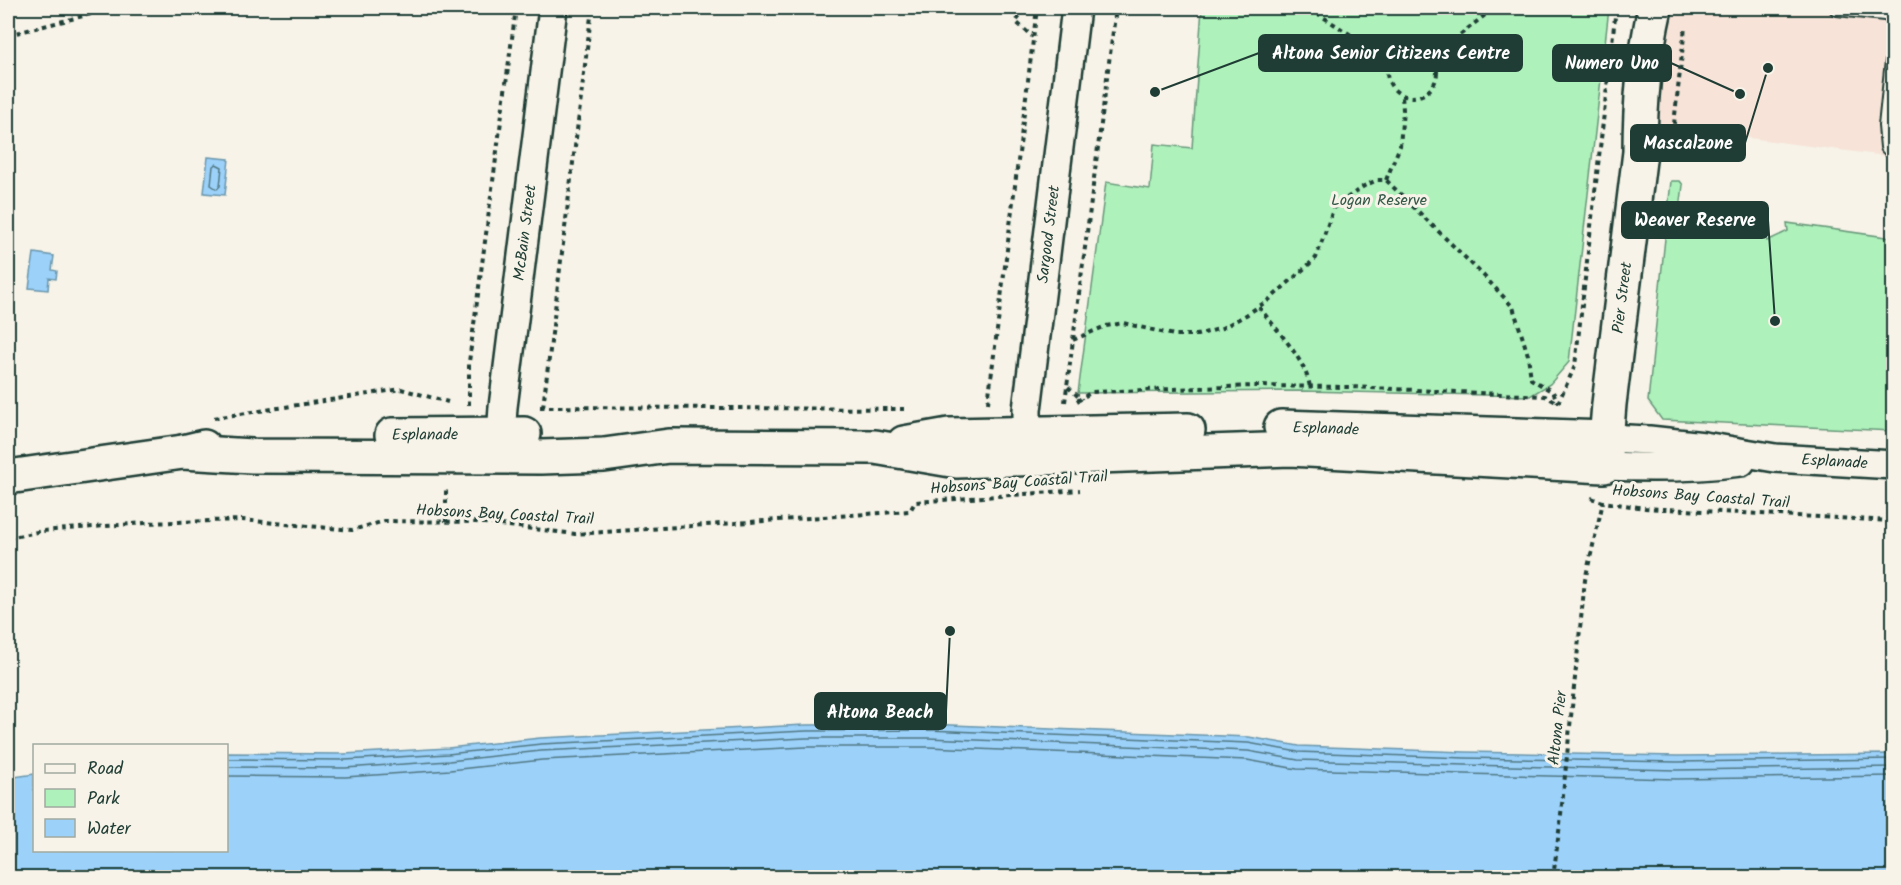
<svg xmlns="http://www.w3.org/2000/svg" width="1901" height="885" viewBox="0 0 1901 885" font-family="Kalam,sans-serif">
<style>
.built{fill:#f7e3d8}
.green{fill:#aef1bb;stroke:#669778;stroke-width:1.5}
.water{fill:#9cd1fa;stroke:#6a96ab;stroke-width:1.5}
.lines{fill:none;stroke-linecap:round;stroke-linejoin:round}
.shore{stroke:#517883;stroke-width:1.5}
.lane-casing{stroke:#1f3d34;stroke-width:18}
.street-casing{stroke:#1f3d34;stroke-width:32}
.secondary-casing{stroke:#1f3d34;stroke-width:38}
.path{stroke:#1f3d34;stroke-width:4;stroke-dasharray:4.5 4.5;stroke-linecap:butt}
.lane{stroke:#f7f3e8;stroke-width:14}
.street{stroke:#f7f3e8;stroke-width:27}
.secondary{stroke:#f7f3e8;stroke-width:33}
.labels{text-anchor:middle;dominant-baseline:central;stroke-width:6;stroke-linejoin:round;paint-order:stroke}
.park-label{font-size:16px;fill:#345848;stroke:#f7f3e8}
.street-label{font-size:16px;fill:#1f3d34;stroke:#f7f3e8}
.leader{fill:none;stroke:#1f3d34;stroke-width:2}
.callout-dot{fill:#1f3d34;stroke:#f7f3e8;stroke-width:2}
.callout{fill:#1f3d34;stroke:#1f3d34;stroke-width:2}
.callout-label{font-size:18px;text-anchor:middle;font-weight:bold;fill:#fff}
</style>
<rect width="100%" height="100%" fill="#f7f3e8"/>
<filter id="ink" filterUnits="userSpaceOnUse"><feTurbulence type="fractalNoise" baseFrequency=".0167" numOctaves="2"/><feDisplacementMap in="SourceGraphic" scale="12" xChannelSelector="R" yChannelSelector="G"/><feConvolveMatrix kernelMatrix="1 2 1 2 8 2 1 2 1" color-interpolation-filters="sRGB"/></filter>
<g filter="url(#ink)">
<!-- built -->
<polygon class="built" points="1646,8 1893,8 1893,157 1635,123"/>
<!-- green -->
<g class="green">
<polygon points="1202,8 1609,8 1569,362 1550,384 1530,396 1302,391 1078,393 1106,182 1150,189 1154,144 1192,148"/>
<polygon points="1671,181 1680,181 1683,185 1680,209 1757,219 1767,241 1788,231 1787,223 1893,238 1893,431 1662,420 1648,401"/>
</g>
<!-- water -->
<g class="water">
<polygon points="208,157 229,159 225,195 204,193"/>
<polygon points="34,253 54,256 52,270 57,271 56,279 49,278 48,290 29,288"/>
<polygon points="928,724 1249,737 1299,746 1465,752 1677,756 1893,754 1893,877 8,877 8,778 34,774 34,850 226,850 227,753 344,754 448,748 540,738 805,725"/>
</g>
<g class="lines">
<!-- shore -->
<g class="shore">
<polygon points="216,164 222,167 220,186 217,189 211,185 213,166"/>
<polyline points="226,759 345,760 448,754 541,744 806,731 928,730 1248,743 1298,752 1465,758 1677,762 1894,759"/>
<polyline points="226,767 345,768 449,761 541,751 806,738 928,738 1248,751 1298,760 1465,765 1677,770 1894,767"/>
<polyline points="226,776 345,777 450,770 542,760 806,747 928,747 1247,760 1297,769 1464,774 1677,779 1894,776"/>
</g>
<defs>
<g id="lane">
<polyline points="1837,8 1894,14"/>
<polyline points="1894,51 1886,126 1888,147 1894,153"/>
</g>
<g id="street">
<path id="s1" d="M 1606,438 L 1649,440 L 1704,446 L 1775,458 L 1894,465"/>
<path id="s2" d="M 500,453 L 503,407 L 553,8"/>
<path id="s3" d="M 1027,453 L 1027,410 L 1076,8"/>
<path d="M 1604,466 C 1650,468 1696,468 1741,462"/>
</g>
<g id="secondary">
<path id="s4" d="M 1281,427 L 1606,438"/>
<path id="s5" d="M 392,435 L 524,434"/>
<polyline points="904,443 949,435 1188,430"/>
<path id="s6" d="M 183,452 L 252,456 L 541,457 L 604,455 L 669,446 L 875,447 L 957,461 L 1290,449 L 1604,466 L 1609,404 L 1640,152 C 1640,103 1644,56 1655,8"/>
<polyline points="8,477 183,452 204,447"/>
</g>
</defs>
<!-- lane casing -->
<use href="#lane" class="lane-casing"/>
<!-- street casing -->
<use href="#street" class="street-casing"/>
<!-- secondary casing -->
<use href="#secondary" class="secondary-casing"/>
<!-- path -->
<g class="path">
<polyline points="1022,8 1022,12 1016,22 1033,37"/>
<polyline points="1309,8 1362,42 1395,53"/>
<polyline points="8,35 115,8"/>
<circle cx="1412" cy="72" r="25"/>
<polyline points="1432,57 1494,8"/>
<polyline points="1674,124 1685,27"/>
<polyline points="1386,180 1400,146 1403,110 1402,95"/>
<path d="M 1259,307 C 1275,328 1307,361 1310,388"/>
<polyline points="1073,340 1106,326 1123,323 1174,335 1197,335 1222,328 1246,315 1270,299 1316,258 1334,207 1364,186 1377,180 1386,180 1484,276 1513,307 1528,355 1531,379 1553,392 1558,402"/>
<polyline points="1068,387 1082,400"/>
<polyline points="1077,401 1092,392 1254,386 1350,387 1545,396 1558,403"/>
<polyline points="1065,402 1116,8"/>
<polyline points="988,403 1037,8"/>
<polyline points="1558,403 1575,366 1616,8"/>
<polyline points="469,405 469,362 516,8"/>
<polyline points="540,407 904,409"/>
<polyline points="543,407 592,8"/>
<polyline points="214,418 401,389 448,402"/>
<polyline points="1591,498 1603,502 1645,508 1894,521"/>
<polyline points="446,522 446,487"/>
<polyline points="8,538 42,531 145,523 242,520 352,530 385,521 476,522 575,534 910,511 915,502 1080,490"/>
<polyline points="1553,878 1560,824 1585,580 1603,502"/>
</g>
<!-- lane -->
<use href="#lane" class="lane"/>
<!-- street -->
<use href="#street" class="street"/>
<!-- secondary -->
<use href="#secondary" class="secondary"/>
</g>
</g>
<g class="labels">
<!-- park labels -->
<g class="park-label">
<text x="1379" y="200">Logan Reserve</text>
</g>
<!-- street labels -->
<g class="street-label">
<text stroke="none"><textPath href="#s2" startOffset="222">McBain Street</textPath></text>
<text stroke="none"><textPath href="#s3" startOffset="220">Sargood Street</textPath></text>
<text stroke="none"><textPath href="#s6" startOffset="1593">Pier Street</textPath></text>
<text stroke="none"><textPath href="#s4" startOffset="45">Esplanade</textPath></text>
<text stroke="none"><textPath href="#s5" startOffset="33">Esplanade</textPath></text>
<text stroke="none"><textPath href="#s1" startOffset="230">Esplanade</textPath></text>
<text transform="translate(1019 483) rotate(-4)">Hobsons Bay Coastal Trail</text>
<text transform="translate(1701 497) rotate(4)">Hobsons Bay Coastal Trail</text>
<text transform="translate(505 515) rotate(3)">Hobsons Bay Coastal Trail</text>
<text transform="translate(1558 728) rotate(-84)">Altona Pier</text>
</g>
</g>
<!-- callouts -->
<path class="leader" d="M1155 92L1259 53M1740 94L1671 63M1768 68L1745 143M1775 321L1768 220M950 631L946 711"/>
<g class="callout-dot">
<circle cx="1155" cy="92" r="6"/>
<circle cx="1740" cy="94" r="6"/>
<circle cx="1768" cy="68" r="6"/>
<circle cx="1775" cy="321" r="6"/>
<circle cx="950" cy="631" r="6"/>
</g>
<g class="callout">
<rect x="1259" y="35" width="263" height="36" rx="6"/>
<rect x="1553" y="45" width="118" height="36" rx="6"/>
<rect x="1631" y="125" width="114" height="36" rx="6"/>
<rect x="1622" y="202" width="146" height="36" rx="6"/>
<rect x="815" y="693" width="131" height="36" rx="6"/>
</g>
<g class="callout-label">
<text x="1391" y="59">Altona Senior Citizens Centre</text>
<text x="1612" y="69">Numero Uno</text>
<text x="1688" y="149">Mascalzone</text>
<text x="1695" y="226">Weaver Reserve</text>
<text x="880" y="718">Altona Beach</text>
</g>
<!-- margin -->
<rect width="1901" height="885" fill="none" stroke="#f7f3e8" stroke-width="30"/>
<rect x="15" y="15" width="1871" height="855" fill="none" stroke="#1f3d34" stroke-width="2" filter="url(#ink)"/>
<!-- legend -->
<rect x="33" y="744" width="195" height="108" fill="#f7f3e8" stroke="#a1aaa0" stroke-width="1.5"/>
<rect x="45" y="764" width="30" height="9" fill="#f7f3e8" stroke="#a1aaa0" stroke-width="1.5"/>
<text x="87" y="774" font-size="18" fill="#1f3d34">Road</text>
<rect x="45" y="789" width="30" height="18" fill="#aef1bb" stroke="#a1aaa0" stroke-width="1.5"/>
<text x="87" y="804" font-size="18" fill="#1f3d34">Park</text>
<rect x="45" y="819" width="30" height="18" fill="#9cd1fa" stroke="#a1aaa0" stroke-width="1.5"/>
<text x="87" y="834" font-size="18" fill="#1f3d34">Water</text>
</svg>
